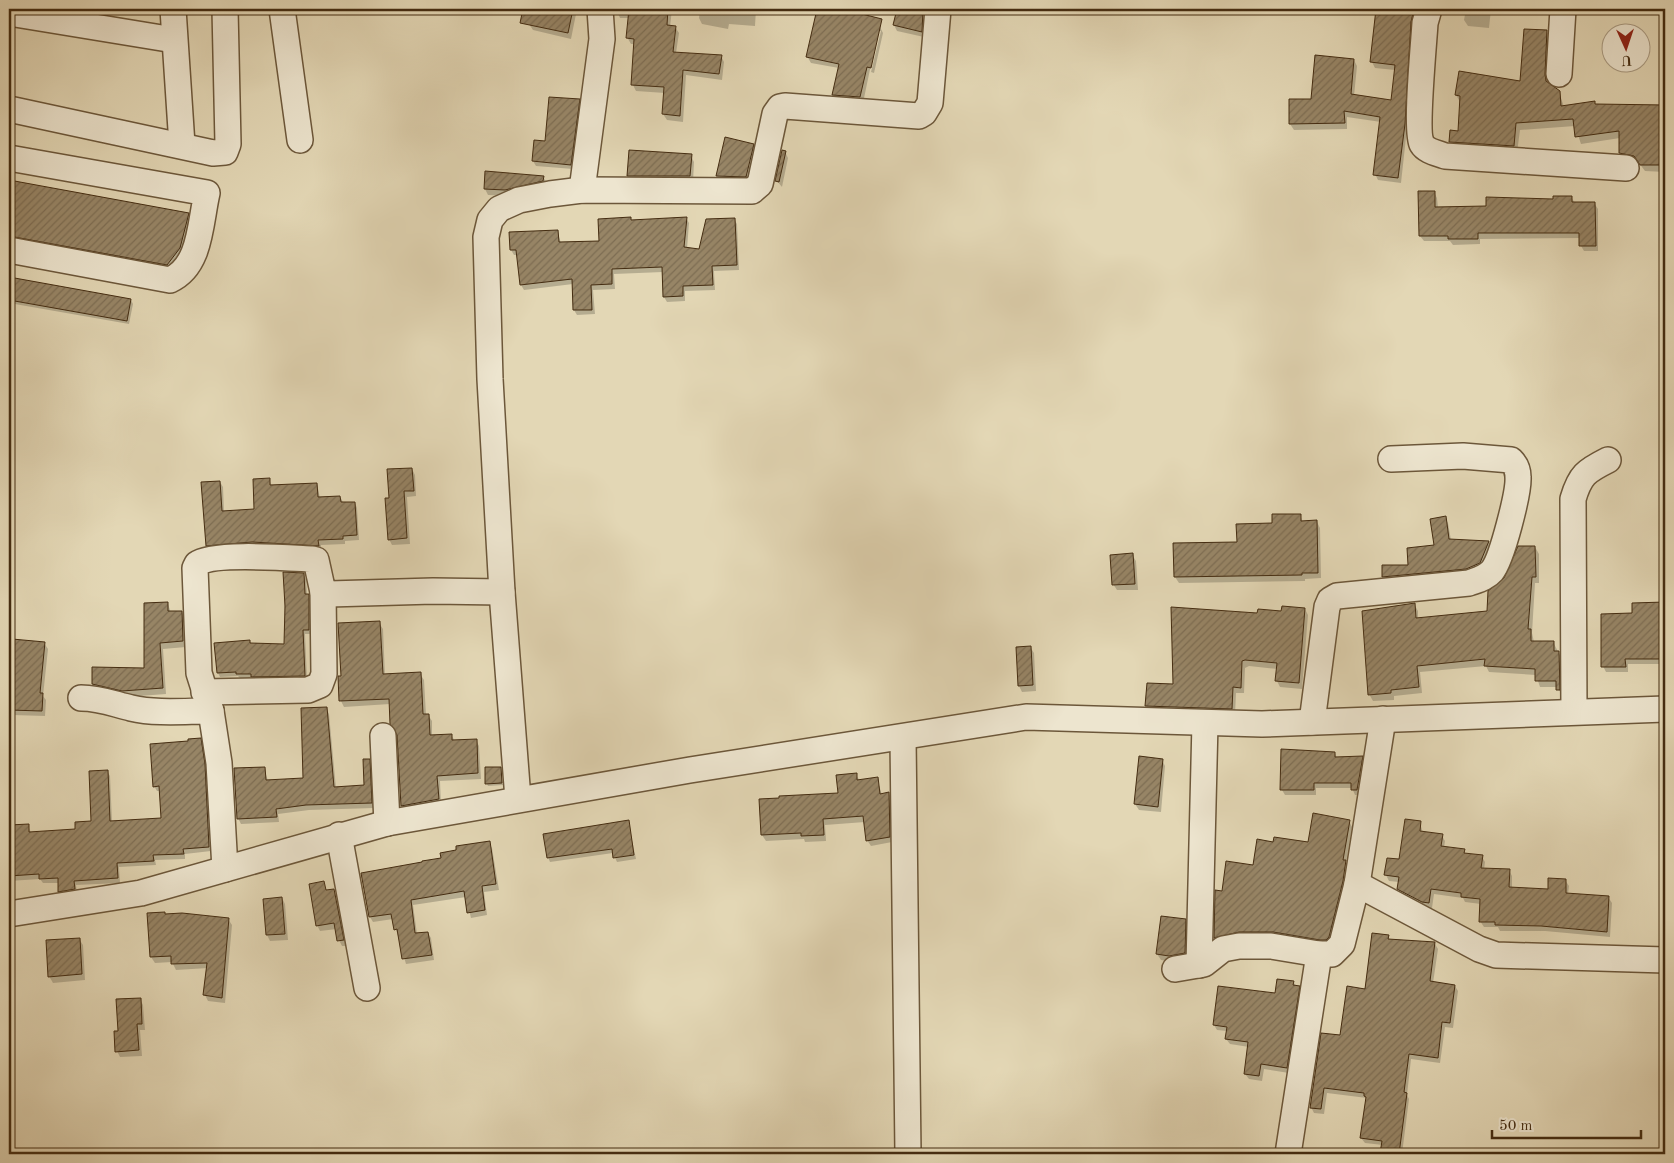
<svg xmlns="http://www.w3.org/2000/svg" width="1674" height="1163" viewBox="0 0 1674 1163" font-family="'Old Standard TT',serif">
<style>
.shadow{fill:#0003}
.building{fill:url(#building-hatch);stroke:#442c11}
.lines{fill:none;stroke-linecap:round;stroke-linejoin:round}
.minor-casing{stroke:#6c573a;stroke-width:28}
.minor{stroke:#ede5cf;stroke-width:25}
</style>
<defs>
<pattern id="building-hatch" width="6" height="6" patternUnits="userSpaceOnUse" patternTransform="scale(1.25)"><rect width="6" height="6" fill="#978566"/><path d="M-1 1l2-2M0 6l6-6M5 7l2-2" fill="none" stroke="#7d6d53"/></pattern>
</defs>
<rect width="100%" height="100%" fill="#e3d7b5"/>
<filter id="stains"><feTurbulence type="fractalNoise" baseFrequency=".004" numOctaves="4"/><feColorMatrix values="0 0 0 0 .2 0 0 0 0 .09 0 0 0 0 .02 0 0 0 .5 -.17"/></filter>
<radialGradient id="worn" r=".72"><stop offset=".6" stop-color="#630" stop-opacity="0"/><stop offset="1" stop-color="#630" stop-opacity=".3"/></radialGradient>
<!-- shadow -->
<g class="shadow">
<polygon points="532,9 577,9 571,39 533,30 529,24"/>
<polygon points="616,9 672,9 670,27 675,27 679,33 676,53 721,56 724,62 722,80 686,75 683,122 667,120 663,114 665,93 636,91 633,85 635,44 631,44 627,37 629,18 620,18"/>
<polygon points="700,9 756,9 755,26 729,24 728,29 702,24 699,18"/>
<polygon points="818,9 866,9 865,16 880,27 883,33 874,73 871,72 881,31 878,31 863,103 836,101 833,95 839,68 811,63 807,56"/>
<polygon points="898,9 928,9 924,37 897,31 894,25"/>
<polygon points="1386,9 1420,9 1401,183 1378,180 1375,174 1381,122 1347,117 1347,129 1294,130 1290,124 1354,60 1357,66 1354,96 1392,101 1395,70 1375,68 1372,62"/>
<polygon points="1466,9 1491,9 1489,28 1468,26 1464,20"/>
<polygon points="1547,32 1551,39 1548,82 1559,92 1564,107 1665,107 1665,172 1645,171 1639,163 1624,160 1620,153 1620,138 1581,144 1575,126 1520,130 1517,153 1454,148 1450,142 1459,132 1460,102 1456,95 1521,82"/>
<polygon points="579,100 582,106 573,169 536,166 533,161"/>
<polygon points="726,139 753,145 756,150 748,181 720,181 717,176"/>
<polygon points="785,152 788,158 782,187 777,181"/>
<polygon points="691,156 694,162 693,182 632,182 628,176"/>
<polygon points="543,177 547,183 509,196 488,195 485,189"/>
<polygon points="9,181 188,214 190,217 182,252 169,268 9,240"/>
<polygon points="1434,192 1437,198 1438,208 1487,207 1571,197 1575,203 1594,203 1598,209 1598,251 1584,251 1581,246 1581,238 1480,239 1480,244 1453,245 1450,241 1424,241 1420,236"/>
<polygon points="630,218 632,221 686,218 689,223 687,249 700,251 734,219 737,224 739,270 714,271 715,290 685,291 685,301 667,302 664,297 663,272 614,274 615,289 593,290 595,314 577,315 574,310 573,284 524,290 521,285 518,255 514,255 511,250 557,231 561,243 600,242"/>
<polygon points="9,278 131,300 133,304 129,324 9,303"/>
<polygon points="412,469 415,475 416,496 407,497 410,544 392,545 389,539 390,499"/>
<polygon points="269,479 272,486 317,484 320,498 340,497 343,502 355,503 357,508 359,540 345,541 345,544 321,545 321,551 210,550 207,545 220,482 223,487 224,512 255,510"/>
<polygon points="1300,515 1303,522 1317,522 1320,528 1321,578 1305,579 1305,581 1179,583 1175,577 1175,544 1238,543 1274,525"/>
<polygon points="1445,518 1448,523 1451,540 1489,542 1492,547 1483,568 1469,574 1386,582 1383,577 1410,566 1435,546"/>
<polygon points="1535,547 1539,554 1539,583 1535,583 1532,633 1534,642 1553,642 1562,659 1563,696 1557,687 1540,687 1536,675 1489,672 1486,666 1420,672 1422,693 1394,696 1394,700 1373,701 1369,694 1414,604 1418,611 1418,619 1488,612 1505,579"/>
<polygon points="1132,555 1136,561 1138,590 1117,590 1113,584"/>
<polygon points="284,573 303,574 306,579 307,595 311,600 311,634 305,634 307,680 255,681 254,678 240,678 238,676 220,677 218,673 250,641 252,645 285,645"/>
<polygon points="1665,603 1665,664 1628,664 1628,672 1606,672 1603,666 1633,614 1633,604"/>
<polygon points="168,604 171,613 182,612 185,618 186,647 163,649 166,694 126,697 97,690 93,684 146,669"/>
<polygon points="1305,609 1308,615 1302,689 1280,687 1277,681 1278,669 1249,666 1245,668 1244,693 1236,693 1235,715 1150,712 1146,706 1174,686 1258,614"/>
<polygon points="379,623 383,629 385,676 420,674 424,680 426,715 428,715 432,721 432,736 451,735 455,741 476,740 479,746 481,779 440,781 441,805 405,811 402,806 399,735 390,704 344,707 341,701 342,678"/>
<polygon points="13,640 44,643 48,649 43,696 46,700 45,716 12,715 9,709"/>
<polygon points="1030,647 1034,653 1036,691 1022,692 1019,686"/>
<polygon points="326,708 329,714 336,788 366,786 369,760 372,766 374,808 309,810 278,814 279,822 241,824 238,818 264,768 268,781 305,779"/>
<polygon points="200,739 207,770 211,851 185,854 185,859 155,860 156,865 119,867 120,883 76,885 77,894 62,896 59,883 43,883 40,879 9,881 9,826 28,825 31,833 76,830 93,822 107,771 110,776 112,822 162,820 160,791 157,791 154,786 189,743"/>
<polygon points="1282,750 1335,753 1337,758 1362,758 1365,763 1360,795 1355,795 1352,788 1316,788 1316,795 1285,795 1282,790"/>
<polygon points="1162,760 1165,766 1161,812 1139,810 1135,804"/>
<polygon points="500,768 503,785 488,786 487,784"/>
<polygon points="856,775 860,781 877,779 882,795 889,794 892,799 892,842 871,846 867,840 865,822 825,825 826,841 805,842 804,839 766,841 762,835 839,794"/>
<polygon points="628,821 636,859 617,862 613,853 550,862 548,857"/>
<polygon points="1349,821 1352,827 1346,862 1349,867 1332,943 1219,943 1215,937 1223,892 1254,866 1274,843 1309,843"/>
<polygon points="1420,823 1423,833 1442,836 1445,841 1444,848 1464,851 1466,855 1482,857 1485,862 1484,870 1509,870 1512,876 1512,888 1549,890 1565,880 1569,886 1568,894 1608,897 1612,903 1610,937 1545,931 1500,931 1498,927 1484,927 1480,921 1481,904 1465,902 1463,898 1434,894 1432,908 1426,908 1402,895 1398,889 1399,882 1389,881 1386,875 1388,859 1401,861"/>
<polygon points="489,843 492,848 499,890 484,892 487,915 471,918 466,897 413,905 417,934 428,933 431,938 434,960 406,964 393,919 373,922 370,917 442,859"/>
<polygon points="323,883 327,891 334,890 337,896 346,946 342,946 339,940 337,929 320,931 317,925"/>
<polygon points="282,898 285,904 288,940 270,941 267,935 264,900"/>
<polygon points="1162,917 1185,920 1188,926 1188,959 1173,962 1161,960 1157,954"/>
<polygon points="228,919 232,925 225,1003 208,1001 205,995 208,968 176,970 172,962 155,963 151,957"/>
<polygon points="1388,936 1390,940 1435,944 1438,949 1433,983 1455,986 1458,991 1453,1028 1445,1027 1440,1063 1411,1059 1407,1095 1409,1099 1402,1154 1383,1154 1383,1145 1365,1143 1361,1138 1367,1098 1327,1093 1324,1114 1314,1113 1311,1107"/>
<polygon points="79,939 83,945 85,980 53,983 49,976"/>
<polygon points="1293,982 1302,992 1289,1073 1264,1069 1262,1081 1249,1079 1245,1074 1249,1047 1230,1044 1226,1039 1227,1031 1217,1030 1214,1025 1276,994"/>
<polygon points="140,999 143,1005 145,1030 140,1030 142,1056 120,1057 117,1051 120,1032"/>
</g>
<!-- building -->
<g class="building">
<polygon points="523,9 573,9 568,33 520,23"/>
<polygon points="629,9 668,9 667,25 676,26 673,52 722,55 719,74 683,70 680,116 662,114 664,87 631,85 634,39 626,38"/>
<polygon points="817,9 863,9 862,14 882,19 871,68 867,67 860,97 832,95 839,64 806,57"/>
<polygon points="897,9 923,10 922,32 893,25"/>
<polygon points="1376,9 1414,9 1411,22 1405,124 1398,178 1373,175 1380,117 1344,111 1345,123 1289,124 1289,99 1311,99 1315,55 1354,59 1351,94 1391,100 1395,65 1370,62"/>
<polygon points="1524,29 1547,30 1545,74 1546,81 1560,91 1561,106 1595,101 1595,104 1665,105 1665,165 1640,165 1634,156 1619,153 1619,131 1575,137 1573,119 1516,123 1514,146 1449,142 1450,130 1458,131 1460,96 1455,95 1459,71 1520,81"/>
<polygon points="549,97 580,99 571,165 532,161 534,140 545,141"/>
<polygon points="725,137 754,144 746,177 716,176"/>
<polygon points="629,150 692,154 690,176 627,176"/>
<polygon points="782,150 786,151 779,182 775,181"/>
<polygon points="485,171 544,176 543,181 505,190 484,189"/>
<polygon points="9,180 189,213 180,248 167,265 9,236"/>
<polygon points="1418,191 1435,191 1435,207 1486,206 1486,197 1553,199 1553,196 1572,196 1572,202 1595,202 1596,246 1579,246 1579,233 1478,233 1478,239 1448,239 1448,236 1419,236"/>
<polygon points="631,217 631,220 687,217 684,247 699,249 706,219 735,218 737,265 712,266 713,285 683,286 683,296 663,297 662,267 612,269 612,284 591,285 592,310 573,310 572,279 520,285 516,250 510,250 509,232 558,230 559,242 599,241 598,219"/>
<polygon points="9,277 131,299 127,321 9,300"/>
<polygon points="412,468 414,491 404,491 407,538 388,540 385,498 389,498 387,469"/>
<polygon points="270,478 270,485 317,483 318,497 340,496 341,502 355,502 357,535 343,536 343,539 318,540 319,546 252,542 206,546 201,482 220,481 222,511 254,509 253,479"/>
<polygon points="1272,514 1301,514 1301,521 1317,520 1318,573 1302,573 1302,575 1174,577 1173,543 1237,542 1236,524 1272,523"/>
<polygon points="1446,516 1449,539 1489,541 1480,563 1466,569 1382,577 1382,565 1408,565 1407,548 1434,545 1430,519"/>
<polygon points="1518,546 1535,546 1536,577 1532,577 1528,629 1531,629 1531,641 1554,641 1554,651 1559,651 1560,690 1556,690 1556,681 1535,681 1535,669 1484,666 1485,659 1417,666 1419,687 1391,690 1391,693 1368,695 1362,611 1415,603 1416,618 1487,611 1488,591 1504,578"/>
<polygon points="1133,553 1135,584 1112,585 1110,555"/>
<polygon points="283,572 304,573 305,594 309,594 309,630 303,630 305,676 251,677 251,674 236,674 236,672 217,673 214,643 250,640 250,643 284,644 285,606"/>
<polygon points="168,602 168,611 182,611 183,641 160,643 163,688 122,691 92,684 92,667 144,668 144,603"/>
<polygon points="1665,602 1665,659 1625,659 1626,667 1601,667 1601,614 1632,613 1632,603"/>
<polygon points="1282,606 1305,608 1299,683 1275,681 1277,663 1245,660 1242,661 1241,688 1233,687 1232,709 1145,706 1147,683 1173,684 1171,607 1257,613 1258,609 1281,611"/>
<polygon points="380,621 383,674 421,672 423,714 429,714 430,735 452,734 452,740 477,739 478,773 437,776 439,799 401,806 397,735 390,724 389,699 339,701 338,676 341,676 338,623"/>
<polygon points="12,639 45,642 40,693 43,693 42,711 9,710"/>
<polygon points="1031,646 1033,685 1018,686 1016,647"/>
<polygon points="327,707 334,787 364,785 363,759 370,759 372,803 306,805 276,809 277,817 237,819 234,768 265,767 266,780 303,778 301,708"/>
<polygon points="201,738 205,764 209,847 183,849 184,854 153,855 154,861 117,863 118,878 74,881 75,889 58,892 58,878 39,879 39,874 9,876 9,825 29,824 29,832 75,829 75,822 91,821 89,771 108,770 110,821 161,818 159,786 153,787 150,744 188,741 188,739"/>
<polygon points="1281,749 1335,752 1335,757 1363,756 1357,790 1351,790 1351,783 1314,783 1314,790 1280,790"/>
<polygon points="1139,756 1163,759 1158,807 1134,804"/>
<polygon points="485,767 501,767 502,783 485,784"/>
<polygon points="857,773 857,780 878,777 880,794 889,792 890,837 866,841 863,816 823,819 824,835 801,836 801,833 761,835 759,799 779,798 779,796 838,793 836,775"/>
<polygon points="1313,813 1350,820 1343,860 1346,860 1343,881 1329,937 1326,940 1320,940 1273,932 1239,932 1214,938 1215,890 1222,891 1226,861 1253,865 1257,839 1273,842 1274,837 1308,842"/>
<polygon points="1405,819 1421,821 1420,831 1443,834 1441,846 1465,849 1464,853 1483,855 1481,868 1510,869 1509,887 1548,889 1548,878 1566,879 1566,893 1609,896 1607,932 1541,926 1495,925 1495,922 1479,922 1480,899 1461,897 1461,893 1431,889 1429,903 1422,902 1397,889 1399,877 1384,875 1387,858 1399,859"/>
<polygon points="629,820 634,855 613,858 612,849 547,858 543,834"/>
<polygon points="490,841 496,884 482,886 485,910 467,913 464,891 411,900 415,933 428,932 432,955 402,959 397,929 394,930 391,914 369,917 361,873 422,862 422,861 441,858 440,853 456,850 456,846"/>
<polygon points="324,881 326,890 334,889 344,940 337,941 334,923 316,926 309,884"/>
<polygon points="282,897 285,934 266,935 263,899"/>
<polygon points="165,912 165,914 182,913 229,918 222,998 203,995 207,963 171,964 171,956 150,957 147,913"/>
<polygon points="1161,916 1186,919 1185,953 1169,956 1156,954"/>
<polygon points="1372,933 1389,935 1388,939 1435,942 1430,981 1455,985 1450,1023 1442,1022 1438,1058 1409,1054 1404,1092 1407,1093 1399,1154 1380,1153 1382,1141 1360,1138 1366,1097 1364,1096 1364,1093 1324,1088 1321,1109 1310,1108 1321,1033 1340,1035 1347,986 1365,989"/>
<polygon points="80,938 82,974 48,977 46,940"/>
<polygon points="1277,979 1294,981 1293,985 1300,986 1287,1068 1261,1064 1259,1076 1244,1074 1248,1042 1225,1039 1227,1027 1213,1025 1218,986 1275,993"/>
<polygon points="141,998 142,1024 137,1024 139,1050 115,1052 114,1031 118,1031 116,999"/>
</g>
<g class="lines">
<defs>
<g id="minor">
<polyline points="173,9 182,145"/>
<polyline points="282,9 300,140"/>
<path d="M 1429,9 L 1425,23 C 1424,41 1415,132 1422,144 C 1426,151 1437,153 1445,156 L 1626,168"/>
<polyline points="9,13 174,40"/>
<polyline points="1559,74 1563,9"/>
<polyline points="9,109 213,153 225,152 228,144 225,9"/>
<path d="M 9,158 L 207,193 C 200,223 201,266 170,280 L 9,250"/>
<polyline points="582,190 602,39 600,9"/>
<polyline points="204,692 308,690 320,685 324,674 323,592"/>
<path d="M 81,698 C 100,698 114,704 131,708 C 157,714 185,711 211,711"/>
<path d="M 1574,711 L 1573,499 C 1580,475 1586,471 1608,460"/>
<path d="M 1312,722 L 1327,607 L 1330,600 L 1337,596 L 1469,583 C 1477,580 1486,578 1492,571 C 1502,559 1519,492 1518,477 C 1518,470 1516,465 1511,460 L 1463,456 L 1391,459"/>
<polyline points="383,736 387,823"/>
<polyline points="903,738 908,1154"/>
<polyline points="518,799 502,592 490,379 486,237 490,220 499,209 519,200 550,194 582,190 752,191 760,184 775,114 780,107 785,106 919,116 924,113 930,103 938,9"/>
<polyline points="339,835 367,988"/>
<path d="M 225,869 L 219,763 L 211,711 L 199,673 L 195,568 L 197,564 C 212,552 290,558 312,559 L 316,560 L 323,592 L 329,594 L 433,591 L 502,592"/>
<polyline points="1357,884 1383,719"/>
<polyline points="9,914 141,893 387,823 690,770 1026,717 1262,724 1665,709"/>
<polyline points="1199,965 1205,723"/>
<polyline points="1175,969 1204,964 1223,949 1239,946 1271,946 1319,954 1332,954 1342,944 1357,884 1479,949 1496,955 1665,960"/>
<polyline points="1288,1154 1319,954"/>
</g>
</defs>
<!-- minor casing -->
<use href="#minor" class="minor-casing"/>
<!-- minor -->
<use href="#minor" class="minor"/>
</g>
<!-- margin -->
<rect width="1674" height="1163" fill="none" stroke="#e3d7b5" stroke-width="30"/>
<rect x="10" y="10" width="1654" height="1143" fill="none" stroke="#442c11" stroke-width="2.5"/>
<rect x="15" y="15" width="1644" height="1133" fill="none" stroke="#442c11"/>
<!-- north arrow -->
<g transform="translate(1626 48) rotate(177)"><circle r="24" fill="#ede5cf" stroke="#a99b83"/>
<path d="M0-4L9 19L0 12L-9 19Z" fill="#8f2418"/>
<text y="-8" font-size="14" font-weight="bold" text-anchor="middle" fill="#442c11">U</text>
</g>
<!-- scale -->
<path d="M1492 1130v8h149v-8" fill="none" stroke="#442c11" stroke-width="2.5"/>
<text x="1499" y="1130" font-size="15" fill="#442c11" stroke="#ede5cf" stroke-width="4" paint-order="stroke">50 m</text>
<rect width="100%" height="100%" filter="url(#stains)"/>
<rect width="100%" height="100%" fill="url(#worn)"/>
</svg>
